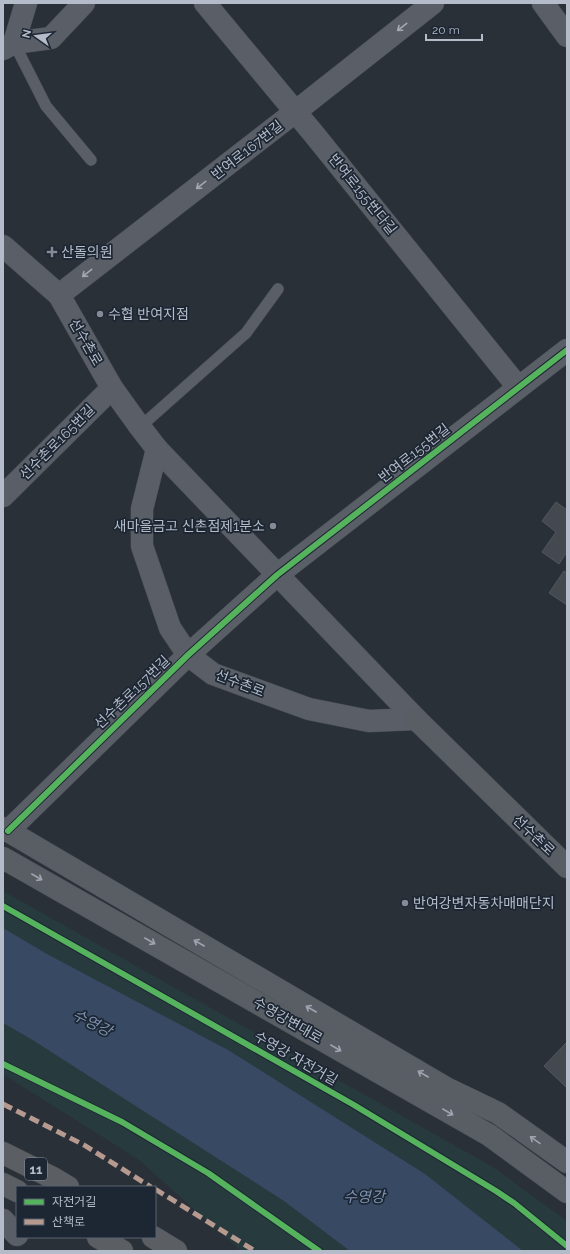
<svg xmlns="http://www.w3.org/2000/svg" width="570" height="1254" viewBox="0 0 570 1254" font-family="Raleway,'Noto Sans KR',sans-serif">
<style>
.green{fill:#273a3e}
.water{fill:#384963}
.building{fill:#444950;stroke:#52575f}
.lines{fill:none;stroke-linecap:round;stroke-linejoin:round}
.service-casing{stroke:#484c53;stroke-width:12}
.minor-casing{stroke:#484c53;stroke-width:23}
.tertiary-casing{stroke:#484c53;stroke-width:23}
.secondary-casing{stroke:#484c53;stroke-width:23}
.trunk-casing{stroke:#474c53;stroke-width:23}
.service{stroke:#5a5e66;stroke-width:11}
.minor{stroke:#5a5e66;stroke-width:22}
.tertiary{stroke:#5a5e66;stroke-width:22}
.secondary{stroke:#595d64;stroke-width:22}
.trunk{stroke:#5b5f64;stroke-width:22}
.quiet{stroke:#b69a8f;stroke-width:5;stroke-dasharray:10 5;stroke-linecap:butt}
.cycleway-casing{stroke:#1d2633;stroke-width:8}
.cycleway{stroke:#56b35d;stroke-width:6}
.oneway{stroke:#a2a9b5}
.oneway2{stroke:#9da4b0}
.poi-dot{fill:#848b96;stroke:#1d2633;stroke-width:1.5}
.labels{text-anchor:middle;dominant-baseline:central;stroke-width:3.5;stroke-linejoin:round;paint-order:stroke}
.shield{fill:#1d2633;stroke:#878f9c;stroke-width:1}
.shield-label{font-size:13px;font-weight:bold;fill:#b4bcc9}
.street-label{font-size:14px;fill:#b4bcc9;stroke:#1d2633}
.poi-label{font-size:14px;fill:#b4bcc9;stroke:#1d2633;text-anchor:start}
.water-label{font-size:15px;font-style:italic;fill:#7c92b1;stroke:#1d2633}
</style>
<rect width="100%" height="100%" fill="#2a3038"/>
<!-- green -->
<polygon class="green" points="3,891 493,1167 567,1221 567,1251 241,1251 139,1160 3,1074"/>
<!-- water -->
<polygon class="water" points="3,928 47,954 228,1050 425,1174 523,1251 350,1251 284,1201 31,1039 3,1023"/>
<!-- building -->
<g class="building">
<polygon points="556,502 567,510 567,552 559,564 542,552 556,532 542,521"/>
<polygon points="564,571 567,573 567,605 549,593"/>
<polygon points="567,1042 567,1088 544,1066"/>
</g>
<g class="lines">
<defs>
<g id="service">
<polyline points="14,43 46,106 91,160"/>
<polyline points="140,427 246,333 278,289"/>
</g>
<g id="minor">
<polyline points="205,3 313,133 518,387"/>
<polyline points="543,3 567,36"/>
<polyline points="14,43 26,3"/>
<polyline points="3,49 14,43 51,38 84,3"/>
<polyline points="3,246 59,295 112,388 140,427 157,449 416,719"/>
<polyline points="59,295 295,112 433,3"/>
<polyline points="157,449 142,509 142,546 170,628 188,655 213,674 309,709 369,721 416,719"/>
<polyline points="3,496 112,388"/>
<polyline points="8,831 188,655 277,575 567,350"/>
</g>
<polyline id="tertiary" points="3,1220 17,1235"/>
<g id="secondary">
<polyline points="416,719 567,867"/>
<polyline points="3,828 446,1088 498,1113 567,1162"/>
<polyline points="3,858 489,1135 567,1192"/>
</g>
<g id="trunk">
<polyline points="3,1153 53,1178 68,1187"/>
<polyline points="3,1184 17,1191"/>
<polyline points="98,1237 122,1251"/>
<polyline points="153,1237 176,1251"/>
</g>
</defs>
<!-- service casing -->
<use href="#service" class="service-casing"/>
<!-- minor casing -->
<use href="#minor" class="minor-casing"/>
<!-- tertiary casing -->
<use href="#tertiary" class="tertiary-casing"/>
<!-- secondary casing -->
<use href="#secondary" class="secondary-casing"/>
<!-- trunk casing -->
<use href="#trunk" class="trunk-casing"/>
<!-- service -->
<use href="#service" class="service"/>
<!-- minor -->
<use href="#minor" class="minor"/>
<!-- tertiary -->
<use href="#tertiary" class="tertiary"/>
<!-- secondary -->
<use href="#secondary" class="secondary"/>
<!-- trunk -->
<use href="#trunk" class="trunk"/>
<!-- quiet -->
<g class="quiet">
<polyline points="3,1104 84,1145 151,1187"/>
<polyline points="155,1189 255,1251"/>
</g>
<defs>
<g id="cycleway">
<polyline points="8,831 188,655 277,575 567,350"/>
<polyline points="3,906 354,1105 496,1191 514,1203 567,1246"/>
<polyline points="3,1064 122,1122 208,1173 319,1251"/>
</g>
</defs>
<!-- cycleway casing -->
<use href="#cycleway" class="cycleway-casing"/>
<!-- cycleway -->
<use href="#cycleway" class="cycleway"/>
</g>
<!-- one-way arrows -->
<defs><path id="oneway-shaft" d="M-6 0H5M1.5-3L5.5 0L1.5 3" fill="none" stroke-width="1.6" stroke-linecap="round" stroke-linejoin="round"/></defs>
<g class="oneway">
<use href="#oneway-shaft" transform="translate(402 27) rotate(142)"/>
<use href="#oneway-shaft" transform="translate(201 185) rotate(142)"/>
<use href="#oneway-shaft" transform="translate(87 273) rotate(142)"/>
</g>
<g class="oneway2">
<use href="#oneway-shaft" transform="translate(37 877) rotate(30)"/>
<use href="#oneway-shaft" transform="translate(150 941) rotate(30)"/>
<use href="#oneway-shaft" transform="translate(199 943) rotate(-150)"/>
<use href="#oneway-shaft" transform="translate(311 1009) rotate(-150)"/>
<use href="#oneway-shaft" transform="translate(336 1048) rotate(30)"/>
<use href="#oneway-shaft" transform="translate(423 1074) rotate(-150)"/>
<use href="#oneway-shaft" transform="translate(448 1112) rotate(30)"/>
<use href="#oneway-shaft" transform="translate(535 1140) rotate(-145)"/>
</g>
<!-- markers -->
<g class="poi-dot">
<path d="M50 246h4v4h4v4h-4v4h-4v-4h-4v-4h4z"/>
<circle cx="100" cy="314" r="4"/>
<circle cx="273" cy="526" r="4"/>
<circle cx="405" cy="903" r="4"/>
</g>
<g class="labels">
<!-- shield labels -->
<rect class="shield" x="25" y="1158" width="22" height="22" rx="3"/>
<g class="shield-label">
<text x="36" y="1169">11</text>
</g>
<!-- street labels -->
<g class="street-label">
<text transform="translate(247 150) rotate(-38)">반여로167번길</text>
<text transform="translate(363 194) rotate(51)">반여로155번다길</text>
<text transform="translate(86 342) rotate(60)">선수촌로</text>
<text transform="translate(57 442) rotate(-45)">선수촌로165번길</text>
<text transform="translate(414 453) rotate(-38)">반여로155번길</text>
<text transform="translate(240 683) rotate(21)">선수촌로</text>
<text transform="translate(132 692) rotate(-44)">선수촌로157번길</text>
<text transform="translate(534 835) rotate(44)">선수촌로</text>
<text transform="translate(288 1020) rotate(30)">수영강변대로</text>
<text transform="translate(296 1058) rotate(30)">수영강 자전거길</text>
</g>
<!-- poi labels -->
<g class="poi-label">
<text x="61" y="252">산돌의원</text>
<text x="108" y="314">수협 반여지점</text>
<text x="265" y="526" text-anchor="end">새마을금고 신촌점제1분소</text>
<text x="413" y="903">반여강변자동차매매단지</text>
</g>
<!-- water labels -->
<g class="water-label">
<text transform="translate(92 1023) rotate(27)">수영강</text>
<text x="364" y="1197">수영강</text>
</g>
</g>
<!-- border -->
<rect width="570" height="1254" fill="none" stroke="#b4bcc9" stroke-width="8"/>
<!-- legend -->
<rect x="16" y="1186" width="140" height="52" fill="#1d2633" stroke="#59626f"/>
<rect x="24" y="1199" width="20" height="6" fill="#56b35d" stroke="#59626f"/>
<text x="52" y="1206" font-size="12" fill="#b4bcc9">자전거길</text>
<rect x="24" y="1219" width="20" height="6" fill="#b69a8f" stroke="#59626f"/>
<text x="52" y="1226" font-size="12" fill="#b4bcc9">산책로</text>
<!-- north arrow -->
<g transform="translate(36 36) rotate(284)" stroke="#1d2633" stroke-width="3" paint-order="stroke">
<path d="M0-3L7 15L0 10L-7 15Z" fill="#b4bcc9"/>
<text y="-6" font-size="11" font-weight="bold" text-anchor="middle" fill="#b4bcc9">N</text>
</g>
<!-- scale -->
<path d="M426 34v6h56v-6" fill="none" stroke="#b4bcc9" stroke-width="2"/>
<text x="432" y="34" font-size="12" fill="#b4bcc9" stroke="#1d2633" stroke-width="3" paint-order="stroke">20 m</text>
</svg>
